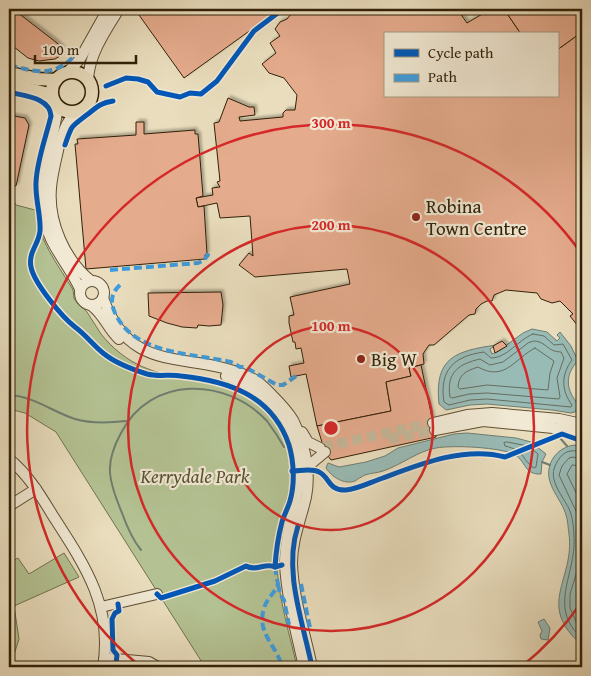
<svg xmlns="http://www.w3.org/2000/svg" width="591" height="676" viewBox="0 0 591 676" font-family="'Gentium Book Plus',serif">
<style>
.green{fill:#b4c293;stroke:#72724e}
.water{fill:#99bbb6;stroke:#6f7d70}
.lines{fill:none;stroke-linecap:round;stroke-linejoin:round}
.shore{stroke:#656e5f;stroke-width:1}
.stream{stroke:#6f7d70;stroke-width:2}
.building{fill:#e5ab8d;stroke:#312108;filter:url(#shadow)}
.minor-tunnel{stroke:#c4b799;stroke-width:10;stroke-dasharray:10 5;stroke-linecap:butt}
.minor-casing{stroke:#5f5035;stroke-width:12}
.major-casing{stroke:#312108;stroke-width:15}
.minor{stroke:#f1e9d4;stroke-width:10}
.major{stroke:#e9ddbd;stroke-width:12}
.quiet{stroke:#3e9bdd;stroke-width:4;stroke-dasharray:8 4;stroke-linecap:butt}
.cycleway-casing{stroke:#f1e9d4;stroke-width:8}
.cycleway{stroke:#0057b8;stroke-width:5}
.ring{fill:none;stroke:#d62828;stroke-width:2.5}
.poi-dot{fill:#8f2418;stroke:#f1e9d4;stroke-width:2}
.labels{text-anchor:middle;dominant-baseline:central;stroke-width:4.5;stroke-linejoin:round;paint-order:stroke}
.poi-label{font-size:19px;fill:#312108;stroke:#f1e9d4;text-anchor:start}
.park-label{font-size:19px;font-style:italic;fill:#585132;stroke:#f1e9d4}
.centre{fill:#d62828;stroke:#f1e9d4;stroke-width:2.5}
.ring-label{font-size:15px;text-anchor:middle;font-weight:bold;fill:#d62828;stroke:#f1e9d4;stroke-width:4.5;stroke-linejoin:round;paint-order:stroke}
</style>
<defs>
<filter id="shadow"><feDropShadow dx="2.5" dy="-2.5" stdDeviation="1" flood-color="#0004"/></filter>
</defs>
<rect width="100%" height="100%" fill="#e9ddbd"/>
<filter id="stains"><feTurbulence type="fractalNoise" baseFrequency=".004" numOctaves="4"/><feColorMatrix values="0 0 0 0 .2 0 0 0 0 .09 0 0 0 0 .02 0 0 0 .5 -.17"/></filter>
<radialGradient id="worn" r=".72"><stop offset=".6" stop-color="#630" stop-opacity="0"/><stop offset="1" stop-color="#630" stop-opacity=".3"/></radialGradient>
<!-- green -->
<g class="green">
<path d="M 9,194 L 16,205 L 35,210 C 39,240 56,262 72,288 C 74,291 73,295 74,298 C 77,305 83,307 87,312 C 92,319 96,327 101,334 C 112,348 127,360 143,367 C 170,379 199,377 227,385 C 259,395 285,428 290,460 C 291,467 291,475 291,482 C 286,504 278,528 277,550 C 275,588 289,631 297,667 L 205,667 L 56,432 L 25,413 L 9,409 Z"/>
<polygon points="64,553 79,577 14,606 19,639 10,667 9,667 9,563 18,558 29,574"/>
</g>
<!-- water -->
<g class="water">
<path d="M 532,329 L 547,332 L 557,341 L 560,338 L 557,335 L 560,332 L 571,346 L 578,361 C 564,375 566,391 579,405 L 575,412 L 571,413 L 552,410 L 487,404 L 470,405 L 446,410 L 439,404 C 434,357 456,351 496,345 L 490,349 L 492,354 L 497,352 L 523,333 Z"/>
<path d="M 467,433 L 516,438 L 531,442 L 546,454 L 542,462 L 541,474 C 524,475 526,461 515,455 C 502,447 452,445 436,448 C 418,451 401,465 383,471 C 377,473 371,473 365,475 C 361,477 358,479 355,481 C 344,485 332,477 326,468 L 328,463 L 339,467 L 366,462 L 385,456 L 398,448 L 454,434 Z"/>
<path d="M 575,445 L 582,448 L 582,645 C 535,605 575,580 569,534 C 568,528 568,521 566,515 C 562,500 546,486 549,469 C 551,456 562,446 575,445 Z"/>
<polygon points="544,619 550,628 548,640 541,639 540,635 542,631 538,622"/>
</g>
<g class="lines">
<!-- shore -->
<g class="shore">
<path d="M 533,334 L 544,336 L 554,345 L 563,344 L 572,360 C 561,375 561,390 572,405 L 571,407 L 487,399 L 470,400 L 449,405 L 444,402 C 439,370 454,356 484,352 L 491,358 C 507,358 518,340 533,334 Z"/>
<path d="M 534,341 C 546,341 547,352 561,352 L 564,358 L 557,378 L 560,397 L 559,399 L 487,393 L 469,394 L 452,398 L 450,397 C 446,372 459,364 480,359 L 490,365 L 503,362 L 528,343 Z"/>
<path d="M 535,348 L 554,361 L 550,373 L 548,390 L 487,385 L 460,389 L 458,387 C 459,374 466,371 478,367 C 505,382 514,359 535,348 Z"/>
<path d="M 507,442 L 528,446 L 538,454 L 536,467 L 534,468 C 520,458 526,451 505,446 L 504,443 Z"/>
<path d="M 582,453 C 578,452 575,450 571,451 C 563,451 556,462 554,469 C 550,483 565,499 570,511 C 573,519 574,530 574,538 C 576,575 547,608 582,638"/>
<polyline points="582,459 573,457 569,458 562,466 559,475 577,513 581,539 579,565 570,594 570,608 578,626 582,630"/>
<polyline points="582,466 572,465 567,474 582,505"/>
</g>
<!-- stream -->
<g class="stream">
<path d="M 9,395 C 33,396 53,412 75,419 C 92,424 109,423 126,421"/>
<polyline points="560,438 567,446"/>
<polyline points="542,462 550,465"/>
<path d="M 141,550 C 132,539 127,527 122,513 C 117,501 111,486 110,473 C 109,460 115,444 121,433 C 151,375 226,377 267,421 C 273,429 279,438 284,447"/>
</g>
</g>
<!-- building -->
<g class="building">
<polygon points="9,9 13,9 57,43 62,48 60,56 55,59 39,61 28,58 9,43"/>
<polygon points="144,9 280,9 184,78 139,15"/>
<polygon points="301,9 457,9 467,23 484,13 481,9 504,9 521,34 385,34 385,96 557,96 557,50 582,32 582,331 570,316 573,314 560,301 552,303 541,299 537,293 506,290 494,295 492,301 487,301 481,304 476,309 475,314 469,315 434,345 429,345 423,354 424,364 409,368 411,376 386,382 391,411 317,426 306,374 291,377 289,366 304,363 301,348 296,349 295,342 293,342 289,323 289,316 294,315 290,297 350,284 347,269 255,277 239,265 249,253 253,256 250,216 220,218 217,203 198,207 196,198 213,195 212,188 220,187 217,182 220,181 214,123 219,122 228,98 249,107 254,107 255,115 239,117 240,121 283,117 283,113 286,110 295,110 297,95 284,78 269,73 262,64 276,53 270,43 280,36 275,29 280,22 287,19 292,13"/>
<polygon points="504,9 582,9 582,32 557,50 557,34 521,34"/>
<polygon points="9,115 25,118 29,125 16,186 12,185 9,180"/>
<polygon points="136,122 144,122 144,134 195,130 195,134 198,134 203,196 196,198 198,207 204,206 207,254 205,255 205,259 86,269 75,144 78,144 77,139 136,135"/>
<polygon points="221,292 223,305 221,325 209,326 198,325 197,328 182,327 167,323 149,316 148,293"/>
<polygon points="502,341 507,346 495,353 493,346"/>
<polygon points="421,365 436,437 331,460 325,452 317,426 391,411 386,382 411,376 409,368"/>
</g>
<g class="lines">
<!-- minor-tunnel -->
<g class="minor-tunnel">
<polyline points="389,439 435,430"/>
<polyline points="323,447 433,423"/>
</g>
<defs>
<g id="minor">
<polyline points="67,73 80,59 108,9"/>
<path d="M 88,80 C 89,54 106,30 119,9"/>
<path d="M 58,107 C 52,151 29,195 51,239 C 59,256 72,271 80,289"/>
<path d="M 80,111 C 66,118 63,133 59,146 C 56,160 52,174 51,188 C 48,222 65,260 91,281"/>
<circle cx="92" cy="293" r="12"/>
<path d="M 103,298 C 131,377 188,350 247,376 C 256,379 264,387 271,394 C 279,402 287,410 293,420 C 304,443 311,471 306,497 C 301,519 292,540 292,563 C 293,598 305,633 312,667"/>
<path d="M 92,306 C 104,315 108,329 119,339"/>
<path d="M 226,376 C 247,382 261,394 275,410 C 285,420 290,429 294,442 C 309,485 285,520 285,562 C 286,595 297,635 304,667"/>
<polyline points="433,423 467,415 492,413 559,419 582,424"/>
<polyline points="435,430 483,421 563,429 582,434"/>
<polyline points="302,432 308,442 320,448"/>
<path d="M 9,459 C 29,475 42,498 55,519 C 86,567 113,608 103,667"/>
<polyline points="307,467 325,452"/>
<polyline points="9,506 36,489"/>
<polyline points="101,607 157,594"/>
<polyline points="105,658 149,662 158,667"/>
</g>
<g id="major">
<circle cx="72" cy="92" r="20"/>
<polyline points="9,73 38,79 56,80"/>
<polyline points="9,84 45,93 53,100"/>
</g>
</defs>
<!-- minor casing -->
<use href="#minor" class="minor-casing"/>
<!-- major casing -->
<use href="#major" class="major-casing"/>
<!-- minor -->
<use href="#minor" class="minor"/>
<!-- major -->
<use href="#major" class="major"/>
<!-- quiet -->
<g class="quiet">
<path d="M 9,65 C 36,72 55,78 76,54"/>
<polyline points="110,270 198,263 204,260 208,255 205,255"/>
<path d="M 120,285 C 111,293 110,302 115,313 C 134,355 193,353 231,362 L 240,367 L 245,367 L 277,385 L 283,385 L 296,376"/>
<path d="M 275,567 L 278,584 C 275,593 267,598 264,608 C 256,634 277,645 282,667"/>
<polyline points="278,584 280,594 284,600 289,625"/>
<polyline points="301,584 310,628"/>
</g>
<defs>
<g id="cycleway">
<polyline points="106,86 126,78 138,79 148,82 157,92 180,97 190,93 201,94 217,81 254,31 283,9"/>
<path d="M 9,92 C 23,96 50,97 51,116 C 46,137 37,160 36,182 C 35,199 41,215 40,231 C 39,244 28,252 31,267 C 34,283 62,317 75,327 C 86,335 93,345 103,353 C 115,363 131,369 147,374 C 158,377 170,374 181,376 C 228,381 272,395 289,445 C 294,462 295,484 290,501 C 288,508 284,515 282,522 C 278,537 276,551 275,567"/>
<path d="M 65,145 C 72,124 71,127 88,114 C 97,107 100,103 113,101"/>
<path d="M 292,471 C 300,471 312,468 319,472 C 330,477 328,491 346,490 C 358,489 371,482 383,478 C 420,464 465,446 505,457 L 562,434 L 582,441"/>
<path d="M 298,526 C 283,571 303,622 312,667"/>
<path d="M 157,594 L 161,598 L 215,581 L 246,566 C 256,572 266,562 275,567 L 282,565"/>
<polyline points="112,667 116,664 117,655 113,650 112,619 115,613 119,611 118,604"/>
</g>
</defs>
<!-- cycleway casing -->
<use href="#cycleway" class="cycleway-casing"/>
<!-- cycleway -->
<use href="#cycleway" class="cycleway"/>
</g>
<!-- distance rings -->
<g class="ring">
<circle cx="331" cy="428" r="102"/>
<circle cx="331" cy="428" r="203"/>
<path d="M581 603A305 305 0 0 1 521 667M141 667A305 305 0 1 1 581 253"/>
</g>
<!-- markers -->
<g class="poi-dot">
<circle cx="416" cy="217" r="5"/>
<circle cx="361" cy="359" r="5"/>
</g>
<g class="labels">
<!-- poi labels -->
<g class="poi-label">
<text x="426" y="206">Robina<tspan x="426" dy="22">Town Centre</tspan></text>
<text x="371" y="359">Big W</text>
</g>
<!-- park labels -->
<g class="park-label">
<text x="195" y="476">Kerrydale Park</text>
</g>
</g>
<circle cx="331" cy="428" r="8" class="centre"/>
<g class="ring-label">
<text x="331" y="128">300 m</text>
<text x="331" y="230">200 m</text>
<text x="331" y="331">100 m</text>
</g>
<!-- margin -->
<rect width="591" height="676" fill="none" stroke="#e9ddbd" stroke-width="30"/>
<rect x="10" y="10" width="571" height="656" fill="none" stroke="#312108" stroke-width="2.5"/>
<rect x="15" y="15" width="561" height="646" fill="none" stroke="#312108"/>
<!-- legend -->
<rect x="384" y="32" width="175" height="65" fill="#f1e9d4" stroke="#a49982"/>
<rect x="394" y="49" width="25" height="8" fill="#0057b8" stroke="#a49982"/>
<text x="428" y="58" font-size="15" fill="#312108">Cycle path</text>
<rect x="394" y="74" width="25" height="8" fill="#3e9bdd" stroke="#a49982"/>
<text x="428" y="82" font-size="15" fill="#312108">Path</text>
<!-- scale -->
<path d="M35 55v8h101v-8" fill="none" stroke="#312108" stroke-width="2.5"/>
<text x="42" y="55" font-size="15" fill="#312108" stroke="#f1e9d4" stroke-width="4" paint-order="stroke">100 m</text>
<rect width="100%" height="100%" filter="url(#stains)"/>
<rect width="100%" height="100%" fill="url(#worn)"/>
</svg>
